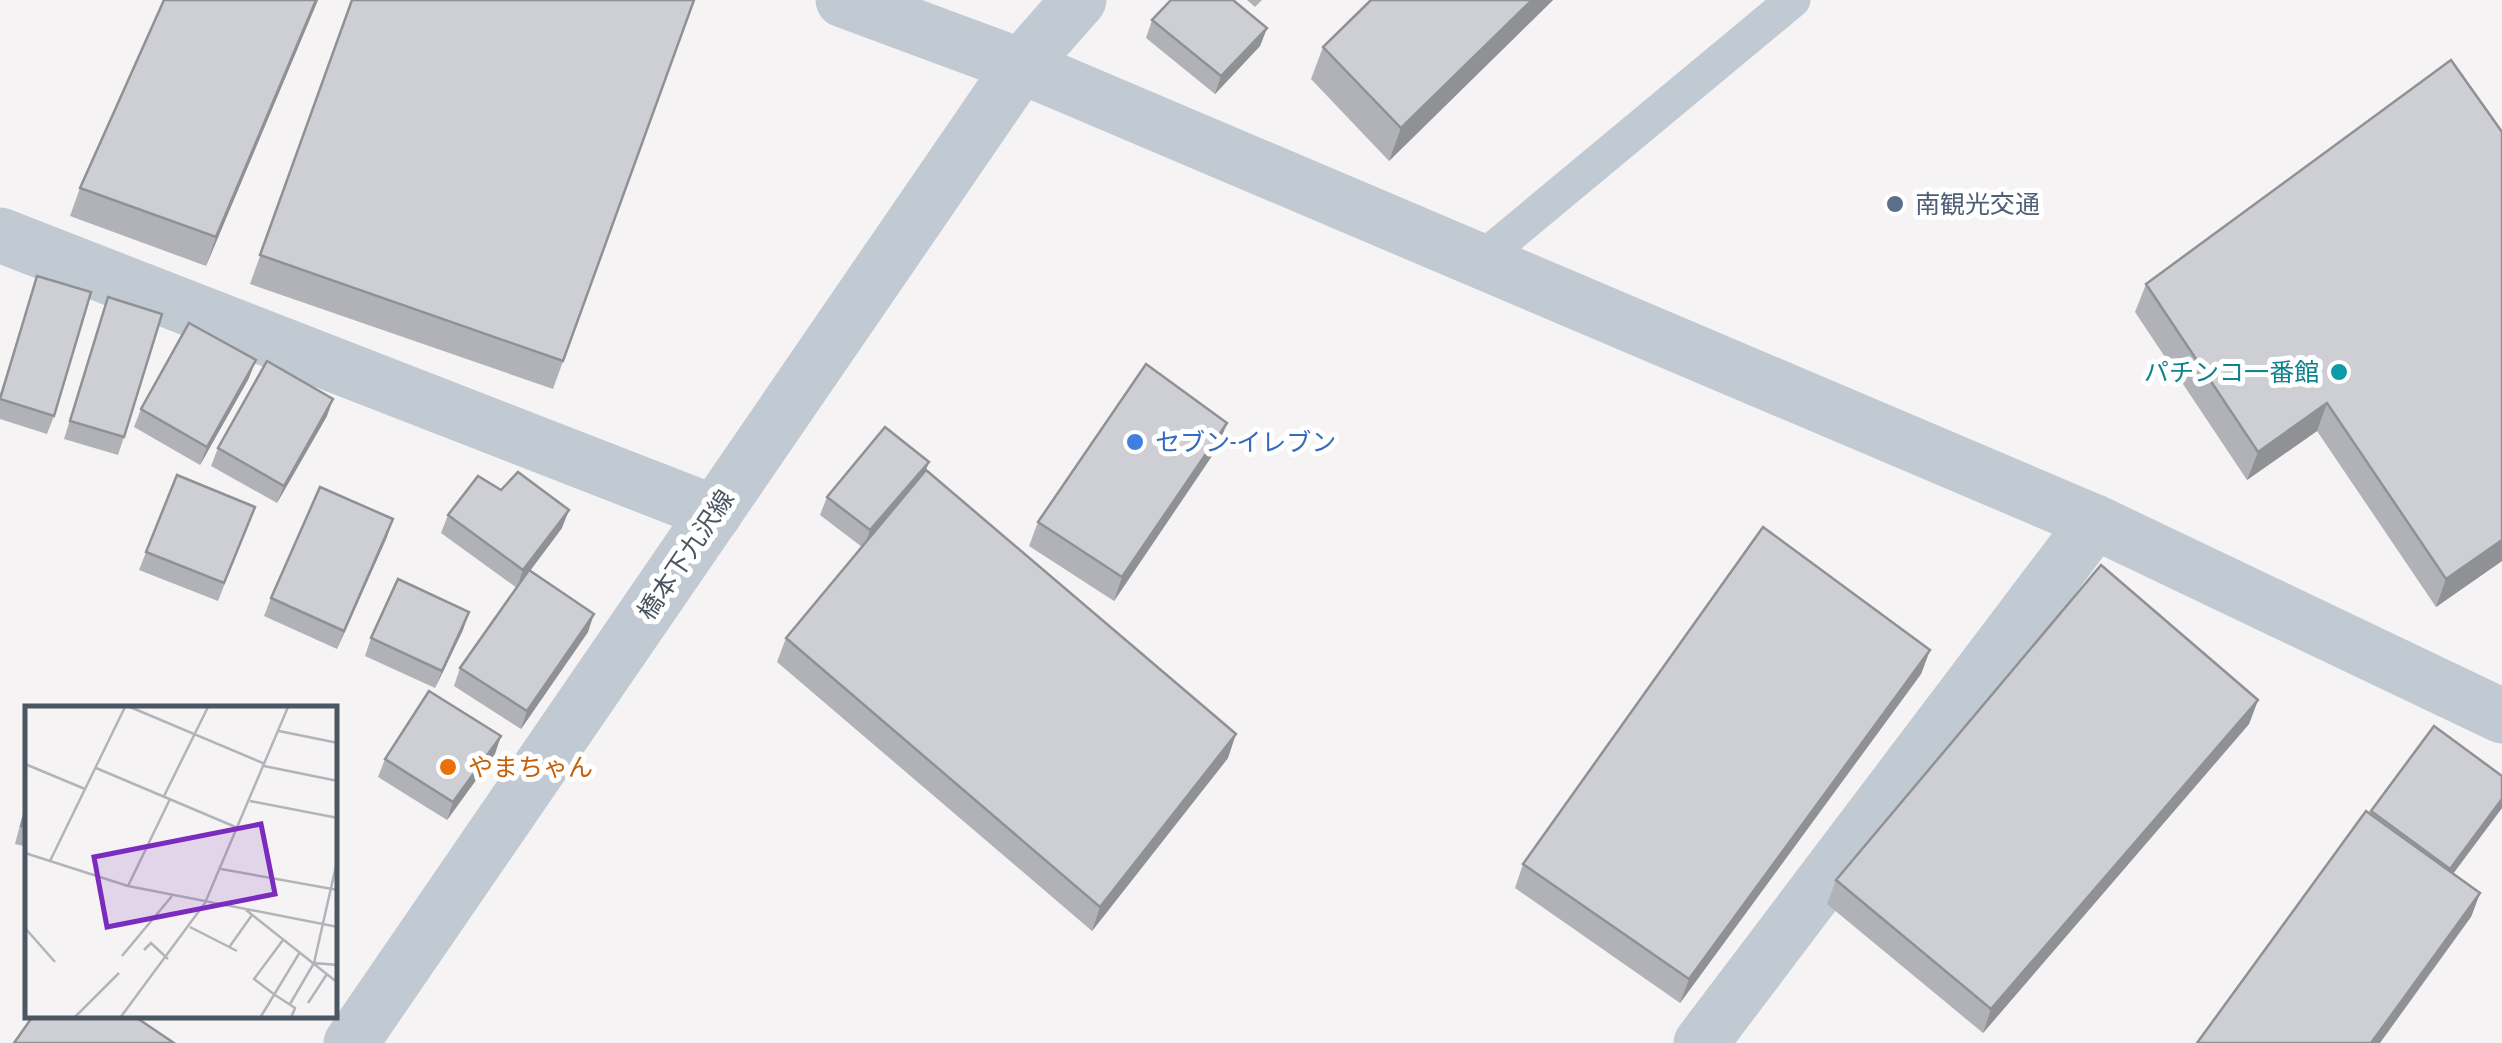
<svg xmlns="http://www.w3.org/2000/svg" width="2502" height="1043" viewBox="0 0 2502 1043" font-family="'Roboto Condensed','Noto Sans JP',sans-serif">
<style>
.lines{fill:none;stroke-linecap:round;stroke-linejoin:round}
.service{stroke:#c1cad2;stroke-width:35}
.minor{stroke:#c1cad2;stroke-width:55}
.tertiary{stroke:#c1cad2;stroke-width:55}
.wall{fill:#b0b2b7}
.shaded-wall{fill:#909195}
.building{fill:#cdcfd5;stroke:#909195;stroke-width:2.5}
.service-dot{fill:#5c6f8a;stroke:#fff;stroke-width:4}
.culture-dot{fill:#0f9aa8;stroke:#fff;stroke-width:4}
.shop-dot{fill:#3f7fe0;stroke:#fff;stroke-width:4}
.food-dot{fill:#e8710a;stroke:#fff;stroke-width:4}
.labels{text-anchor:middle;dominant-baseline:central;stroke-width:10;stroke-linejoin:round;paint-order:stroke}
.service-label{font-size:25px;fill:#4e5e75;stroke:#fff;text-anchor:start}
.culture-label{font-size:25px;fill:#0d838f;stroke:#fff;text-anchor:end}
.shop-label{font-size:25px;fill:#366cbe;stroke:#fff;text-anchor:start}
.street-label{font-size:25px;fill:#4a5661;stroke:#fff}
.food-label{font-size:25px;fill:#c56008;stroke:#fff;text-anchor:start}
.inset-road{fill:none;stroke:#b1b4b9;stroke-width:2.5}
.view{fill:#7b2cbf;fill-opacity:0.15;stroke:#7b2cbf;stroke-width:5}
.inset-edge{fill:none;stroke:#4a5661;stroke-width:5}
</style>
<rect width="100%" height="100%" fill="#f5f3f3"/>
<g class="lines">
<!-- service -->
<polyline class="service" points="1479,261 1793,0"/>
<!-- minor -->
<g class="minor">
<polyline points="843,0 1021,66"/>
<polyline points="0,235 715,513"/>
<polyline points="1701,1043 2095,522"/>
</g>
<!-- tertiary -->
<g class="tertiary">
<polyline points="1021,66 2095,522 2502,716"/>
<polyline points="351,1043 1021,66 1079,0"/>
</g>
</g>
<!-- wall -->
<g class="wall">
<polygon points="164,0 318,0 206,266 70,216 80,188"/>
<polygon points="352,0 694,0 553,389 250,284"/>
<polygon points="1247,0 1262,0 1255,7"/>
<polygon points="1371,0 1553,0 1389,161 1311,79 1323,47"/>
<polygon points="1152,20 1267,28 1260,46 1215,94 1146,38"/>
<polygon points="2502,132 2502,561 2436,607 2317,431 2247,480 2135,312 2146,284"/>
<polygon points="37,276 54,416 47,434 0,419 0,394"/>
<polygon points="108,297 124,437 118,455 64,439"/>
<polygon points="249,378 200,465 134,427 141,409"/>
<polygon points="327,416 277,503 211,466 218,448"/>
<polygon points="1218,447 1114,601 1029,546 1038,522"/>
<polygon points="929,462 925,472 1228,758 1092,931 777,662 786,638 862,547 820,515 827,497"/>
<polygon points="255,507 218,601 139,570 146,552"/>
<polygon points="448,515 562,528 530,571 588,632 521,729 454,686 460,668 517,588 441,533"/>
<polygon points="387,537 337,649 264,616 271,598"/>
<polygon points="463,630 435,688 365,656 371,638"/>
<polygon points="1930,650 1921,674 1680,1003 1515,888 1523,864"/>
<polygon points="2258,700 2249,724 1983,1033 1827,904 1836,880"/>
<polygon points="495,754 447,820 378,777 385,759"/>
<polygon points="2502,776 2502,808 2453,874 2480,893 2471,917 2370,814 2371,811"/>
<polygon points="28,795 28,847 15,844"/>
</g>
<!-- shaded-wall -->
<g class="shaded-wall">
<polygon points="316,0 318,0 206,266 216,237"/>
<polygon points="1532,0 1553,0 1389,161 1401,128"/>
<polygon points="1267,28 1260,46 1215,94 1221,76"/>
<polygon points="256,360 249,378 200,465 207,447"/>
<polygon points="333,399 327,416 277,503 284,486"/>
<polygon points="2327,403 2317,431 2247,480 2258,452"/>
<polygon points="1227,423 1218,447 1114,601 1122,577"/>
<polygon points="929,462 922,479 864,548 870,530"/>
<polygon points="569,510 562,528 517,588 523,570"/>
<polygon points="393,519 387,537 337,649 344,631"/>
<polygon points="2502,540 2502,561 2436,607 2446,579"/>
<polygon points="469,612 463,630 435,688 442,671"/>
<polygon points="594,614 588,632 521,729 527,711"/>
<polygon points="1930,650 1921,674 1680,1003 1689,979"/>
<polygon points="2258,700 2249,724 1983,1033 1991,1009"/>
<polygon points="1236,734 1228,758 1092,931 1100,907"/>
<polygon points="501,736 495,754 447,820 453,802"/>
<polygon points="2502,799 2502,808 2443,887 2450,869"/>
<polygon points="2480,893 2471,917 2380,1043 2371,1043"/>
</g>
<!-- building -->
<g class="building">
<polygon points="164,0 316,0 216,237 80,188"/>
<polygon points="352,0 694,0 563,361 260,255"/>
<polygon points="1171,0 1233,0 1267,28 1221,76 1152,20"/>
<polygon points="1371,0 1532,0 1401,128 1323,47"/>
<polygon points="2451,60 2502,132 2502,540 2446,579 2327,403 2258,452 2146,284"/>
<polygon points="37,276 91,292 54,416 0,399"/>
<polygon points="108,297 162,314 124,437 70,421"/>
<polygon points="189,323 256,360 207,447 141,409"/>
<polygon points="267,361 333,399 284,486 218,448"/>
<polygon points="1146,364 1227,423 1122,577 1038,522"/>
<polygon points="885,427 929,462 870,530 827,497"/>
<polygon points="926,470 1236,734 1100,907 786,638"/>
<polygon points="518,472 569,510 523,570 448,515 478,476 501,490"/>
<polygon points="177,475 255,507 224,583 146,552"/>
<polygon points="320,487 393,519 344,631 271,598"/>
<polygon points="1763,527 1930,650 1689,979 1523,864"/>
<polygon points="2101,565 2258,700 1991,1009 1836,880"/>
<polygon points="529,570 594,614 527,711 460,668"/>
<polygon points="398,579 469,612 442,671 371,638"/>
<polygon points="429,691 501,736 453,802 385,759"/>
<polygon points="2434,726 2502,776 2502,799 2450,869 2371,811"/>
<polygon points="28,802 28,828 21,826"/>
<polygon points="2366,811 2480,893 2371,1043 2197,1043"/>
<polygon points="33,1016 134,1016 174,1043 14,1043"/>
</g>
<!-- markers -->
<circle class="service-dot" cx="1895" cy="204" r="10"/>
<circle class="culture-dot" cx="2339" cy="372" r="10"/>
<circle class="shop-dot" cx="1135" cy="442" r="10"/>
<circle class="food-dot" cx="448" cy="767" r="10"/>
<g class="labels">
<!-- service labels -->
<g class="service-label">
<text x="1915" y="204">南観光交通</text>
</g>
<!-- culture labels -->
<g class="culture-label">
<text x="2319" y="372">パチンコ一番館</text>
</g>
<!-- shop labels -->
<g class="shop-label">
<text x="1155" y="442">セブン-イレブン</text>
</g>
<!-- street labels -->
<g class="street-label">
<text transform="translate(686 555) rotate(-56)">橋本下九沢線</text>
</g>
<!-- food labels -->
<g class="food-label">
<text x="468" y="767">やまちゃん</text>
</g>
</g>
<!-- overview -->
<g transform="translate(25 706)">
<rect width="312" height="312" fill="#f5f3f3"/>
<path class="inset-road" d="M 105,1 L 240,58M 254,25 L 313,37M 0,58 L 60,83M 239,60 L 313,75M 71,62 L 213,122M 139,90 L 183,1M 225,95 L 313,112M 0,147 L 103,180 L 313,221M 313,151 L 289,257 L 313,259M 25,155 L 100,1M 196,163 L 313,184M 103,180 L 145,93M 221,204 L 313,277M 165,221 L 212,245M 0,222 L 30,256M 205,240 L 227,209M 119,244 L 126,237 L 143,253M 97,250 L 147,190M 250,289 L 229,273 L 258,234M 250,289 L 270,302 L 266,312M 283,297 L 302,268M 265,298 L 289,257M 49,312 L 94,267M 95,312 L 180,197 L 263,1M 235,312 L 275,246"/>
<path class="view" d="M 236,118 L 250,188 L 82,221 L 69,151 Z"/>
<rect width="312" height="312" class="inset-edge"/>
</g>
</svg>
